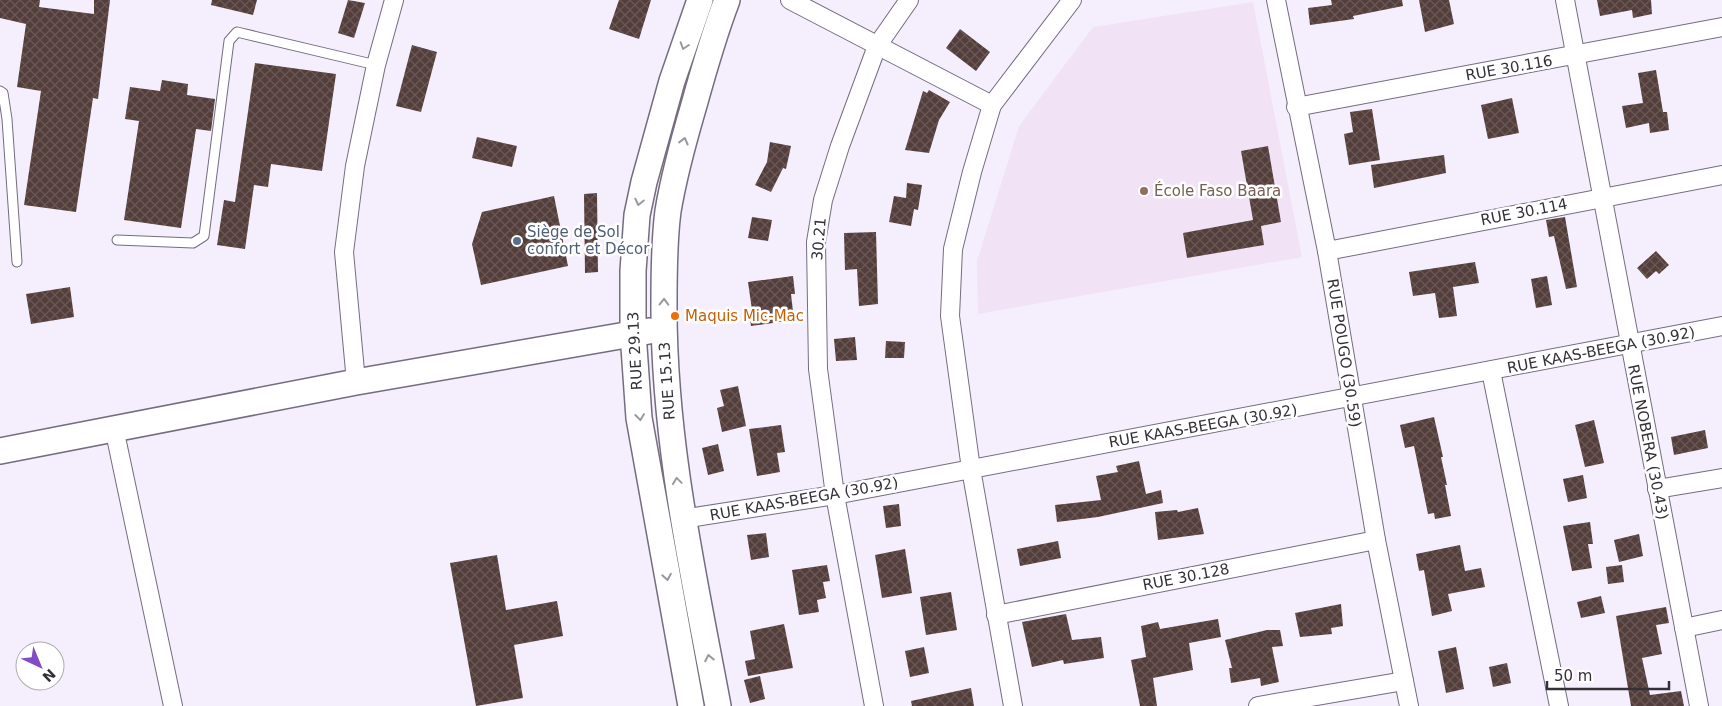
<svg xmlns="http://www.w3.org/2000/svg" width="1722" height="706" viewBox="0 0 1722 706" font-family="'DejaVu Sans',sans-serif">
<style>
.education{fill:#f2e2f5}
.building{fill:url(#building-cross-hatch)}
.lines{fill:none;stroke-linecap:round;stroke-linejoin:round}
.lane-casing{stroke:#756c80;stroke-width:11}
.street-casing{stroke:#756c80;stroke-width:20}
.secondary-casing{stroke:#756c80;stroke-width:28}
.lane{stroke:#fff;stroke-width:9}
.street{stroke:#fff;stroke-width:18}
.secondary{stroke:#fff;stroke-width:25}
.oneway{stroke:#9a989c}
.education-dot{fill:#8d6e63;stroke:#fff;stroke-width:2}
.service-dot{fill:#5c6f8a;stroke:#fff;stroke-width:2}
.food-dot{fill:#e8710a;stroke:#fff;stroke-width:2}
.labels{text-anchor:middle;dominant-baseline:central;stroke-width:5;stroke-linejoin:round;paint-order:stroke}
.street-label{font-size:15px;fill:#343038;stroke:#fff}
.education-label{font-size:15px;fill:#785e54;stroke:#fff;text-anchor:start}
.service-label{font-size:15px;fill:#4e5e75;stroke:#fff;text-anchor:start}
.food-label{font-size:15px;fill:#c56008;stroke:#fff;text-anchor:start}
</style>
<defs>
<pattern id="building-cross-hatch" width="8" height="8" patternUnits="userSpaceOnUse" patternTransform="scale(1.25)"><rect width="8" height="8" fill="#543e3b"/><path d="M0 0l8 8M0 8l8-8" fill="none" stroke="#6a5856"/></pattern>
</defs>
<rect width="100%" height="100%" fill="#f5effd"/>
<!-- education -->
<polygon class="education" points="1253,2 1302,257 978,314 977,261 1019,126 1093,27"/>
<!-- building -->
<g class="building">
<polygon points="0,0 40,0 39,7 94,14 94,0 110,0 98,99 93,98 76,212 24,205 41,91 17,87 26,24 0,18"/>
<polygon points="212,0 257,0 253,15 211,5"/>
<polygon points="348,0 365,3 354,38 338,33"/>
<polygon points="619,0 651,0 639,39 609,29"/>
<polygon points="1331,0 1402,0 1403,6 1353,16 1354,19 1310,25 1308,8 1332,5"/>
<polygon points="1419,0 1449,0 1454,24 1425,32"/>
<polygon points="1597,0 1651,0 1652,14 1633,18 1632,10 1600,16"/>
<polygon points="960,29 990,52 976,71 946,48"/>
<polygon points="412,45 437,52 421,112 396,106"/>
<polygon points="255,63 336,74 322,171 271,164 268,187 254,185 245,249 217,245 224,200 235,202"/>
<polygon points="1656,70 1663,112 1667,112 1669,130 1650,133 1649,123 1626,128 1622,106 1643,103 1638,73"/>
<polygon points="162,80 188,84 187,95 215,99 211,131 196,129 181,228 124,220 139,121 125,119 130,87 160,91"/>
<polygon points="929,90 950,102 939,120 929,153 905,150 923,91 927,93"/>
<polygon points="1512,98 1519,133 1488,139 1481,105"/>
<polygon points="1372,109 1380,160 1349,165 1344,134 1353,132 1350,112"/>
<polygon points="477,137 517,146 512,167 472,158"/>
<polygon points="770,142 791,146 786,169 783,168 771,192 755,185 767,162"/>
<polygon points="1268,146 1281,222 1261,226 1264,245 1187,258 1183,233 1253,220 1241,151"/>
<polygon points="1444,155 1446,173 1374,188 1371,165"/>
<polygon points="907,183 922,185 918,210 914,209 911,226 889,222 894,196 906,198"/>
<polygon points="597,193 598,272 585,273 584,194"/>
<polygon points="554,196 568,266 481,285 472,244 482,212"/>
<polygon points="752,217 772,220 768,241 748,238"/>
<polygon points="1565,217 1577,287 1566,289 1554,236 1549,237 1546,220"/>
<polygon points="876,232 878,304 859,306 857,269 845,270 844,233"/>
<polygon points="1656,251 1669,265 1659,274 1656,271 1647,279 1637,268"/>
<polygon points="1475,262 1479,283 1453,287 1457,316 1439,318 1435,293 1413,296 1409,272"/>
<polygon points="793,276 795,294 791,294 794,320 751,326 749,311 752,310 748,282"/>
<polygon points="1547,276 1552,305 1536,308 1531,279"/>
<polygon points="70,287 74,317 31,324 26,294"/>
<polygon points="855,337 857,360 836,361 834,339"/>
<polygon points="886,341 905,342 904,358 885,358"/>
<polygon points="738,386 746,426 722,432 717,408 724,406 720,390"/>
<polygon points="1434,417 1443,457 1441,457 1447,485 1445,485 1451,516 1435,519 1434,513 1428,514 1414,446 1405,448 1400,425"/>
<polygon points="1594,420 1604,463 1585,467 1575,425"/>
<polygon points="781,425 785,452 777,453 780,472 757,476 749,429"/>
<polygon points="1705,430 1708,448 1674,455 1671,437"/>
<polygon points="718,444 724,471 708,475 702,448"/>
<polygon points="1139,461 1146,494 1161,490 1163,503 1098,517 1057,522 1055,505 1101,500 1096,476 1118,472 1116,466"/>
<polygon points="1583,475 1587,498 1568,502 1563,479"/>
<polygon points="899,504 901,526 886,528 883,506"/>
<polygon points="1198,508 1204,534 1158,540 1155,512 1177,510 1178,512"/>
<polygon points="1590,522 1593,544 1588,544 1592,568 1572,571 1563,526"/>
<polygon points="766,533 769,557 751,560 747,535"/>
<polygon points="1639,534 1643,556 1619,562 1614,540"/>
<polygon points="1058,541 1061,558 1020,566 1017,549"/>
<polygon points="1460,545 1465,571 1481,568 1485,587 1448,594 1452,611 1432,616 1424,570 1419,571 1416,554"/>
<polygon points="905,549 912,593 882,598 875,555"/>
<polygon points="497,555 506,610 557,601 563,636 514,645 523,698 476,706 450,563"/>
<polygon points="827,565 830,581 823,582 826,598 817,600 819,612 799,615 792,570"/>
<polygon points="1622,565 1624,582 1608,584 1606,567"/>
<polygon points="951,592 957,630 926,635 920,597"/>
<polygon points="1601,596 1605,613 1581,618 1577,602"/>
<polygon points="1341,604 1343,626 1331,628 1332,634 1300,637 1295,613"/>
<polygon points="1666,607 1669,623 1656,625 1662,654 1642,658 1650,695 1681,691 1684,706 1631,706 1616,616"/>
<polygon points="1066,614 1072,640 1101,637 1104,658 1064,664 1063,660 1032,667 1022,622"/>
<polygon points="1218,619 1221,637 1189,643 1193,670 1153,678 1157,706 1140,706 1131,660 1146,657 1141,626 1158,622 1160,629"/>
<polygon points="784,624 793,668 748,676 745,661 755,659 750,631"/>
<polygon points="1267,630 1280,630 1283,646 1272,647 1279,682 1261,686 1260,678 1231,683 1229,668 1232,668 1225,640"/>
<polygon points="924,647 929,673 910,677 905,651"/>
<polygon points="1456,647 1464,689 1446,693 1438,651"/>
<polygon points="1507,663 1511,683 1493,687 1489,667"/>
<polygon points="760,676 765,699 750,703 744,680"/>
<polygon points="971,688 974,706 912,706 911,701"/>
</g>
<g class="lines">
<defs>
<g id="lane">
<polyline points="0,91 3,93 7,119 17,262"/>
<polyline points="117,240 193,243 204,236 229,41 237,32 376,65"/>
</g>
<g id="street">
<polyline points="790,0 992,105"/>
<polyline points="1276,0 1327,251 1376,540 1409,706"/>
<polyline points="1565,0 1699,706"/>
<polyline points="1296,107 1722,27"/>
<polyline points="1327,251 1722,175"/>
<polyline points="1491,371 1559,706"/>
<polyline points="356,382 344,252 355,166 376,65 394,0"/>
<polyline points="114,428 173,706"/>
<polyline points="1657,489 1722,478"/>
<polyline points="682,519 835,495 1722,326"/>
<polyline points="996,615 1376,540"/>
<polyline points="1684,628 1722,620"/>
<polyline points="874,706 835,495 818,369 816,242 823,200 840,146 877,46 909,0"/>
<polyline points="1013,706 971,469 950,316 953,249 972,172 992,105 1072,0"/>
<polyline points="1258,706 1404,681"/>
</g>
<g id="secondary">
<polyline points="0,451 356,382 649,331"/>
<polyline points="691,706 639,418 633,333 633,271 637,215 644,182 672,81 700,0"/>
<path d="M 718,706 C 693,572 663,439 664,302 C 664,272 664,241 668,211 C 674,175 684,139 694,105 C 704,69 714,34 727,0"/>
</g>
</defs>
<!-- lane casing -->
<use href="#lane" class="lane-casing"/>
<!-- street casing -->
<use href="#street" class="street-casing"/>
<!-- secondary casing -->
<use href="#secondary" class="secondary-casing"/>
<!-- lane -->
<use href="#lane" class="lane"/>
<!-- street -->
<use href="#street" class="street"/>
<!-- secondary -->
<use href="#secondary" class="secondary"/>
</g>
<!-- one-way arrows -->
<defs><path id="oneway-chevron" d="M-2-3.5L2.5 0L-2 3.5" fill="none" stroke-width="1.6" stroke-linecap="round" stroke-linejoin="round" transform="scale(1.25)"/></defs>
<g class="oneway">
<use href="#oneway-chevron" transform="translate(684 46) rotate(108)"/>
<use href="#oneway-chevron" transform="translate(684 141) rotate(-76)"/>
<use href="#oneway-chevron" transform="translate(639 202) rotate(103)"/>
<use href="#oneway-chevron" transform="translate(664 302) rotate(-89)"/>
<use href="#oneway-chevron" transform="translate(640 417) rotate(83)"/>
<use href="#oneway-chevron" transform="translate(677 481) rotate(-98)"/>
<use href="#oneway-chevron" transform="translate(667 577) rotate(80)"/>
<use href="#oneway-chevron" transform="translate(709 658) rotate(-101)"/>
</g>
<!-- markers -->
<circle class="education-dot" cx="1144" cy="191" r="5"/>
<circle class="service-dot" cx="517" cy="241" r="5"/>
<circle class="food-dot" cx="675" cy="316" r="5"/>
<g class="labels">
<!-- street labels -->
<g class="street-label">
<text transform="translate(1509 68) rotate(-10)">RUE 30.116</text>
<text transform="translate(1524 212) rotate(-11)">RUE 30.114</text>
<text transform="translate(819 239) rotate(-85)">30.21</text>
<text transform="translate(1601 350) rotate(-11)">RUE KAAS-BEEGA (30.92)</text>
<text transform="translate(635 351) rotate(-93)">RUE 29.13</text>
<text transform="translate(1344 353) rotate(81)">RUE POUGO (30.59)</text>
<text transform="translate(667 381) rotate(-94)">RUE 15.13</text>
<text transform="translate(1203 426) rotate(-10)">RUE KAAS-BEEGA (30.92)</text>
<text transform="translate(1648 442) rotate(79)">RUE NOBERA (30.43)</text>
<text transform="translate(804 499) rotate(-10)">RUE KAAS-BEEGA (30.92)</text>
<text transform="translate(1186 577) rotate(-11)">RUE 30.128</text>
</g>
<!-- education labels -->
<g class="education-label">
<text x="1154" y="191">École Faso Baara</text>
</g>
<!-- service labels -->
<g class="service-label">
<text x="527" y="232">Siège de Sol<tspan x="527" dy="17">confort et Décor</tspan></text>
</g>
<!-- food labels -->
<g class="food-label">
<text x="685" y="316">Maquis Mic-Mac</text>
</g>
</g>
<!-- north arrow -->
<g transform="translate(40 666) rotate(136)"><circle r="24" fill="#ffffff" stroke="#aeacaf"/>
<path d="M0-4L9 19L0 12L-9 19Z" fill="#814dc5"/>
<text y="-8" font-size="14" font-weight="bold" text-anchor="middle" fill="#343038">N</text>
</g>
<!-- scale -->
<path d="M1547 681v8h122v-8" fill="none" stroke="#343038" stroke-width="2.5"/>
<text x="1554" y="681" font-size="15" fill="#343038" stroke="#ffffff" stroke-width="4" paint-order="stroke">50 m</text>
</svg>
